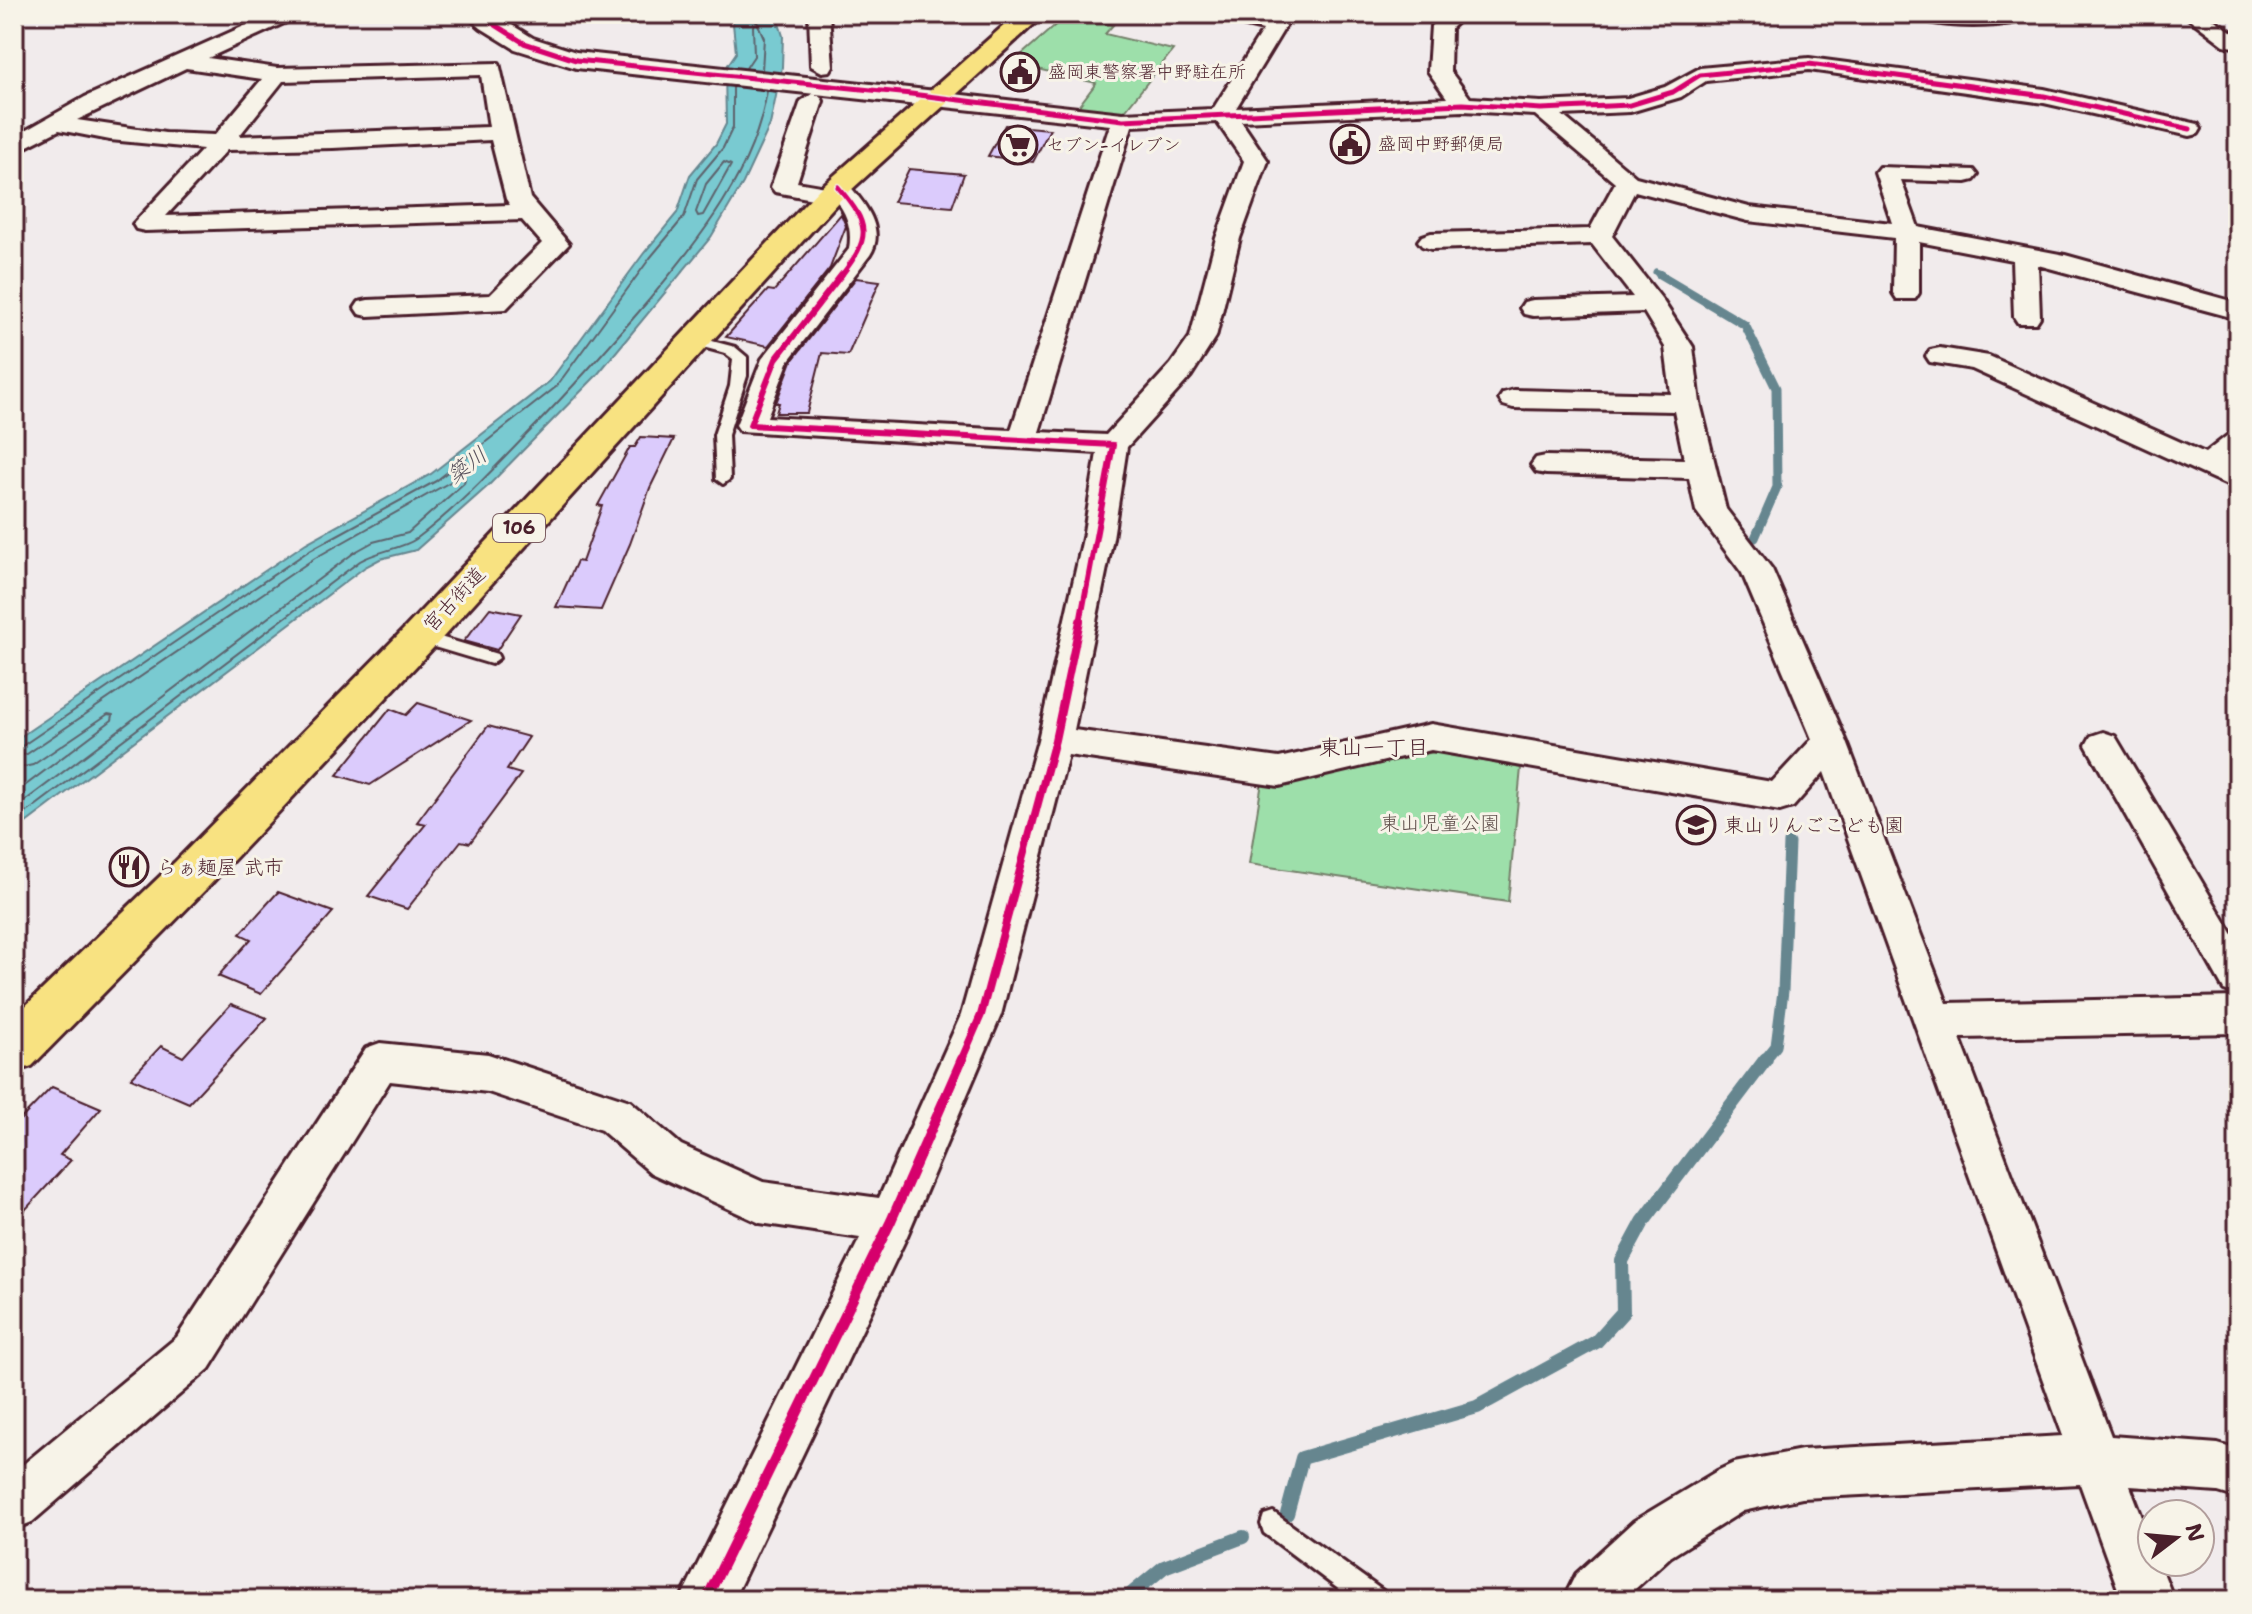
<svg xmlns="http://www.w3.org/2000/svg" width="2252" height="1614" viewBox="0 0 2252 1614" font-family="'Shantell Sans','Klee One',sans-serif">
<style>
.green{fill:#9ddfaa;stroke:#747f6a;stroke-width:2}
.water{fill:#79cad1;stroke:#66868f;stroke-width:2}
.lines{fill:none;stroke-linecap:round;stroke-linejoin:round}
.shore{stroke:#5d636d;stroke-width:2}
.stream-far3{stroke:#66868f;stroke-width:7}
.stream-far2{stroke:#66868f;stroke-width:9}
.stream-far1{stroke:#66868f;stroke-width:11}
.stream{stroke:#66868f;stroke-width:14}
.building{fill:#dbcbfc;stroke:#4a1f2b;stroke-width:2}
.service-casing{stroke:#4a1f2b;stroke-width:6}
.minor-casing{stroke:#4a1f2b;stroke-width:6}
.tertiary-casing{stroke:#4a1f2b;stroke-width:6}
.trunk-casing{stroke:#4a1f2b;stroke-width:6}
.service{fill:#f7f3e8;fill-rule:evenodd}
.minor{fill:#f7f3e8;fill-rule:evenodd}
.tertiary{fill:#f7f3e8;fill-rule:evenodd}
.trunk{fill:#f8e281;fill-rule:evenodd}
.cycleway-far3-casing{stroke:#f7f3e8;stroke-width:8}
.cycleway-far2-casing{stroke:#f7f3e8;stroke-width:10}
.cycleway-far1-casing{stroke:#f7f3e8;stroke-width:13}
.cycleway-casing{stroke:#f7f3e8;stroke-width:15}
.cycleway-far3{stroke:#d6006c;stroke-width:5}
.cycleway-far2{stroke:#d6006c;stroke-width:6}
.cycleway-far1{stroke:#d6006c;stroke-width:8}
.cycleway{stroke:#d6006c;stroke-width:10}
.labels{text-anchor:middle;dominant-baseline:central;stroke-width:6;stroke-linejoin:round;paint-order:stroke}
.far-poi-label{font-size:18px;fill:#4a1f2b;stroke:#f7f3e8;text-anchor:start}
.shield{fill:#f7f3e8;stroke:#7e5f64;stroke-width:2}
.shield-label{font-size:18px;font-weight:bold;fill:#4a1f2b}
.street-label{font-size:20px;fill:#4a1f2b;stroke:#f7f3e8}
.park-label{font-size:20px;fill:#5f4f4b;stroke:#f7f3e8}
.poi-label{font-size:20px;fill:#4a1f2b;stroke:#f7f3e8;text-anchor:start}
.water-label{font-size:22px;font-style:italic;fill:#58525d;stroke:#f7f3e8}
.neighbourhood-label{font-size:22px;fill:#4a1f2b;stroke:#f7f3e8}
</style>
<rect width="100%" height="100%" fill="#f1ebec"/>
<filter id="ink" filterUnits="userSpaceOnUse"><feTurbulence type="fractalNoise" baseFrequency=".0125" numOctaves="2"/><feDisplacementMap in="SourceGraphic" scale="16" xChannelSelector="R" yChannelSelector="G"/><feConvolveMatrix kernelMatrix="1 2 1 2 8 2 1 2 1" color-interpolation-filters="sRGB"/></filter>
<g filter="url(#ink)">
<!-- green -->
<g class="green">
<polygon points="1068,14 1113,25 1105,34 1173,50 1123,113 1078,107 1096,83 1012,63"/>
<polygon points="1435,752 1521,768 1508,902 1249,864 1262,782"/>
</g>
<!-- water -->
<polygon class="water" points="732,14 776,14 783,36 782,67 770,125 743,183 711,237 597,375 488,486 416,550 380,559 365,567 14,832 14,741 306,543 431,474 550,381 644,253 677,213 690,175 716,144 726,124 725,69 736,53"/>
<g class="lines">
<!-- shore -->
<g class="shore">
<polyline points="746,68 754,56 753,26 757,22 764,38 762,70"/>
<polygon points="724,162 731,165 703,215 698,216 696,212 706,184"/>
<polyline points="14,747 22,746 310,550 436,481 556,387 650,258 684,217 697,179 723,148 733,127 733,87"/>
<polyline points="14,757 27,754 315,558 459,477 465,478 464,483 408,533 373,542 355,552 14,809"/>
<polyline points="14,769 33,765 108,714 113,715 112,720 14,794"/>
<path d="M 14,822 L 360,561 C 377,551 404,548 416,539 C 459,507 497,465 535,426 C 575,385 612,343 649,300 C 700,238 754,173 767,91"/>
</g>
<!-- stream-far3 -->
<polyline class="stream-far3" points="1656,272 1663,276"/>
<!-- stream-far2 -->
<polyline class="stream-far2" points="1659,274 1745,325 1776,388 1777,487 1755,538"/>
<!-- stream-far1 -->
<polyline class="stream-far1" points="1764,1061 1776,1046 1783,991 1789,843"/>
<!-- stream -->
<g class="stream">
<polyline points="1287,1514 1302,1458 1477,1407 1596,1342 1623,1312 1622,1261 1643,1222 1766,1059"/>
<polyline points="1124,1600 1164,1567 1243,1537"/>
</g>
</g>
<!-- building -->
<g class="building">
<polygon points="1005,125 1050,129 1033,162 988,156"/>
<polygon points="909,169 964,174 952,207 893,202"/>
<polygon points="841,214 846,226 830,268 768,346 726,337 768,290 774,291"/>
<polygon points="856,278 880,281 848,355 822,353 807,413 776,413 779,403 776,403 792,361"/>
<polygon points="641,437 674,439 650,488 630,544 601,610 556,607 577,561 582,562 602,506 598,505 630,447 635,447"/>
<polygon points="490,608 521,614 497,650 464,641"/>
<polygon points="418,703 471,720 370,785 337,775 390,709 406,715"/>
<polygon points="488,726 529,737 507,770 521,774 470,843 461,841 407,909 368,896 426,824 417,822"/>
<polygon points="278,892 333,912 261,994 218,976 251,939 240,934"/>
<polygon points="231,1004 267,1018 189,1103 131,1078 161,1046 183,1057"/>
<polygon points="52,1087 101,1108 60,1155 71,1160 14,1222 14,1126"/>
</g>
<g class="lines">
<defs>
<g id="service">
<polygon points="693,336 735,347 747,357 747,376 728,435 730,479 723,484 716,479 714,435 730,386 733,359 725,353 688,343 688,337"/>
<polygon points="420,631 497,654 499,658 491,664 414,641 412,637 414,633"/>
<polygon points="1273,1512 1383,1591 1387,1600 1353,1600 1264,1533 1261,1524 1264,1515"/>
</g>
<g id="minor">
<path d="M 271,14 L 298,14 L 295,18 L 208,58 L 277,68 L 499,63 L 530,198 L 569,244 L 506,309 L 368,316 L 359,314 L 355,308 L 359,302 L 368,300 L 490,295 L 542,243 L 522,220 L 145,231 L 136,229 L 133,224 L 203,149 L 110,140 L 59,130 L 14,153 L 14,137 L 85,97 ZM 186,68 L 262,79 L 215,135 L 165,133 L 77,120 ZM 481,75 L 489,127 L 239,136 L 283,81 ZM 491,140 L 506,199 L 510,205 L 166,216 L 227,150 L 333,148 Z"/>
<polygon points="809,14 829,14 833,66 830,71 822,72 811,66"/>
<path d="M 1211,14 L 1249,14 L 1270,19 L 1273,14 L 1293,14 L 1236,108 L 1447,98 L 1428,71 L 1431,26 L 1443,14 L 1466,14 L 1451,28 L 1450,71 L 1470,98 L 1541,102 L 1628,98 L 1665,87 L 1700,68 L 1809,58 L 2044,89 L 2198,124 L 2201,129 L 2198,134 L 2190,136 L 2044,103 L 1809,70 L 1706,81 L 1681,97 L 1630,112 L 1562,115 L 1636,177 L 1749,207 L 1892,223 L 1875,172 L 1879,167 L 1974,170 L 1978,175 L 1974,180 L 1966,182 L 1901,180 L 1918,227 L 2065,255 L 2238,303 L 2238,319 L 2038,265 L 2040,317 L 2036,323 L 2018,323 L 2014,317 L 2012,260 L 1919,242 L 1919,293 L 1915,299 L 1897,299 L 1893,293 L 1894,238 L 1748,221 L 1635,191 L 1612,236 L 1661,298 L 1693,347 L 1700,403 L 1726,509 L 1772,569 L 1847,742 L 1947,1003 L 2238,997 L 2238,1033 L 1960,1038 L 2111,1436 L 2218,1444 L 2238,1450 L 2238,1498 L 2218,1492 L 2130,1486 L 2152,1543 L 2152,1562 L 2159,1562 L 2174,1600 L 2122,1600 L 2080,1484 L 1802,1498 L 1743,1511 L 1670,1557 L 1623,1600 L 1563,1600 L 1576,1574 L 1634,1521 L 1717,1471 L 1734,1463 L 1802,1450 L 2063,1436 L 1824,772 L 1793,807 L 1780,811 L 1431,750 L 1279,786 L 1068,755 L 1001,1015 L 907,1236 L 733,1600 L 680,1600 L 860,1238 L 760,1223 L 651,1173 L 601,1130 L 488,1092 L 390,1081 L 209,1369 L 32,1522 L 14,1529 L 14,1472 L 177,1337 L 366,1048 L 380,1043 L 488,1054 L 630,1101 L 681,1145 L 763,1182 L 879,1198 L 961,1015 L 1038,740 L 1083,538 L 1097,453 L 740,431 L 736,425 L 762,359 L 849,249 C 852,230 848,216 836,200 L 829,202 L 775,192 L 771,187 L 801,101 L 812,94 L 820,96 L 823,101 L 797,182 L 826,187 L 830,182 L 846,182 C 863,201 887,229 870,255 L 789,360 L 767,417 L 1011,430 L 1110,125 L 936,106 L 925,99 L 936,92 L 1123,113 L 1213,109 L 1263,30 L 1214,18 ZM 1463,111 L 1535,115 L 1615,183 L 1590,229 L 1431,233 L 1422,236 L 1418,241 L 1422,246 L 1431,249 L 1592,244 L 1633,297 L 1533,300 L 1524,302 L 1520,308 L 1524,314 L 1533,316 L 1644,312 L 1665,347 L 1671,394 L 1513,390 L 1503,393 L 1499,399 L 1503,405 L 1513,408 L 1674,411 L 1684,459 L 1546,456 L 1536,458 L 1531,465 L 1536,472 L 1546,474 L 1689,478 L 1696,511 L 1742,573 L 1812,739 L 1772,782 L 1431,724 L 1279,758 L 1074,730 L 1113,538 L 1127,447 L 1191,376 L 1216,337 L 1240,238 L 1268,161 L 1241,121 ZM 1217,122 L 1244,161 L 1216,238 L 1190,337 L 1171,364 L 1106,435 L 1039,432 L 1132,126 Z"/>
<path d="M 1911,14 L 2035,14 C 2021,30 1925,30 1911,14 Z"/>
<polygon points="2183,14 2206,14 2238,36 2238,48 2224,45"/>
<polygon points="1940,348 1989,356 2205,453 2228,435 2238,432 2238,456 2228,464 2238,468 2238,490 1972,369 1930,362 1926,356 1930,350"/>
<polygon points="2103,732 2115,736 2238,943 2238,995 2224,990 2086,745 2091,736"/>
</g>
<polygon id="tertiary" points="465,14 494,14 533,38 576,52 936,91 946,93 950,99 946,105 936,107 576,68 515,49 481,28"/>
<polygon id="trunk" points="1017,14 1045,14 839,201 434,647 207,888 32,1066 14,1072 14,1017 175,862 406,627 819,189"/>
</defs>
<!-- service casing -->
<use href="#service" class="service-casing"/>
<!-- minor casing -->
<use href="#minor" class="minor-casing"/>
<!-- tertiary casing -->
<use href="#tertiary" class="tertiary-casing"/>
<!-- trunk casing -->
<use href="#trunk" class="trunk-casing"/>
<!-- service -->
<use href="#service" class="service"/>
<!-- minor -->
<use href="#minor" class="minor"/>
<!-- tertiary -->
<use href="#tertiary" class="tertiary"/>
<!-- trunk -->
<use href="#trunk" class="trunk"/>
<defs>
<g id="cycleway-far3">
<polyline points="478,14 524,43 576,60 911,94 1123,120 1463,104 1541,109 1630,105 1673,92 1700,75 1809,64 2044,96 2190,129"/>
<path d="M 838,187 C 871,226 871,237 841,276"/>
</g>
<polyline id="cycleway-far2" points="842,274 776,359 750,425 1113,445 1080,623"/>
<polyline id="cycleway-far1" points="961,1061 981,1015 1055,740 1080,621"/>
<polyline id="cycleway" points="706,1600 891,1221 962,1059"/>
</defs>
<!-- cycleway-far3 casing -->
<use href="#cycleway-far3" class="cycleway-far3-casing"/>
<!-- cycleway-far2 casing -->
<use href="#cycleway-far2" class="cycleway-far2-casing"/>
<!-- cycleway-far1 casing -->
<use href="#cycleway-far1" class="cycleway-far1-casing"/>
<!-- cycleway casing -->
<use href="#cycleway" class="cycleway-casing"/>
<!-- cycleway-far3 -->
<use href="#cycleway-far3" class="cycleway-far3"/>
<!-- cycleway-far2 -->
<use href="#cycleway-far2" class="cycleway-far2"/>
<!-- cycleway-far1 -->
<use href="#cycleway-far1" class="cycleway-far1"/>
<!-- cycleway -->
<use href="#cycleway" class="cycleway"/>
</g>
</g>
<!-- icons -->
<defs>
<symbol id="civic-ring" viewBox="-11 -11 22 22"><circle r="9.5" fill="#f7f3e8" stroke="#4a1f2b" stroke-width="1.5"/><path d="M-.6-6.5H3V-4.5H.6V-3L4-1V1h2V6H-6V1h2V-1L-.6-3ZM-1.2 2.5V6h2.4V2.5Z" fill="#4a1f2b"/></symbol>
<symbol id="supermarket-ring" viewBox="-11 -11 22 22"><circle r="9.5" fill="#f7f3e8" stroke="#4a1f2b" stroke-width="1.5"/><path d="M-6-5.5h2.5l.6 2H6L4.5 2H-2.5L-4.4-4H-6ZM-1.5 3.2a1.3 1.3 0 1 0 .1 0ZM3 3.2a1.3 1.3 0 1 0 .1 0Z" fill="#4a1f2b"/></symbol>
<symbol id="school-ring" viewBox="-11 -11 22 22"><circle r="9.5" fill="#f7f3e8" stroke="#4a1f2b" stroke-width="1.5"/><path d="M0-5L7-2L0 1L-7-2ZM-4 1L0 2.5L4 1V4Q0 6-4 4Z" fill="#4a1f2b"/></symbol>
<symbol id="restaurant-ring" viewBox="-11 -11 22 22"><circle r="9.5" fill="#f7f3e8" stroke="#4a1f2b" stroke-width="1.5"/><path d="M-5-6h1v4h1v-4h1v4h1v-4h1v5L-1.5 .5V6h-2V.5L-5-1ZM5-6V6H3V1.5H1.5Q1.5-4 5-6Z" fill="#4a1f2b"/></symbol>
</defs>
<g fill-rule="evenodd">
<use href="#civic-ring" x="998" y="50" width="44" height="44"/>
<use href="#civic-ring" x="1328" y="122" width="44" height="44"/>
<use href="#supermarket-ring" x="996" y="123" width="44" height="44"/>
<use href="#school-ring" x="1674" y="803" width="44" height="44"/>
<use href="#restaurant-ring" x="107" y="845" width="44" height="44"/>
</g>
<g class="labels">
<!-- far-poi labels -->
<g class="far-poi-label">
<text x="1048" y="72">盛岡東警察署中野駐在所</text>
<text x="1378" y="144">盛岡中野郵便局</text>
<text x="1046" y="145">セブン-イレブン</text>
</g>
<!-- shield labels -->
<rect class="shield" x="493" y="514" width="52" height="28" rx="6"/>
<g class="shield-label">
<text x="519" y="528">106</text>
</g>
<!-- street labels -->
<g class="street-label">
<text transform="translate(454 599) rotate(-47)">宮古街道</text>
</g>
<!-- park labels -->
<g class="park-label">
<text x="1440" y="823">東山児童公園</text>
</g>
<!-- poi labels -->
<g class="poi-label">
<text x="1724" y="825">東山りんごこども園</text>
<text x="157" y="867">らぁ麺屋 武市</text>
</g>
<!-- water labels -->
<g class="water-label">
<text transform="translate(467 465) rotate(-38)">簗川</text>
</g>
<!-- neighbourhood labels -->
<g class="neighbourhood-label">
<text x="1374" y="747">東山一丁目</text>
</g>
</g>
<!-- margin -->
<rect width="2252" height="1614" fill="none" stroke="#f7f3e8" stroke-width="48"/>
<rect x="24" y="24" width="2204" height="1566" fill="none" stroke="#4a1f2b" stroke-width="3" filter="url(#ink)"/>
<!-- north arrow -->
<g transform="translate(2176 1538) rotate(74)"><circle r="38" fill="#f7f3e8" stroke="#b29e9c" stroke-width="2"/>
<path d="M0-6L14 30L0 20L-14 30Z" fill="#4a1f2b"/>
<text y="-12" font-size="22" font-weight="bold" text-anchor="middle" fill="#4a1f2b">N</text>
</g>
</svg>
